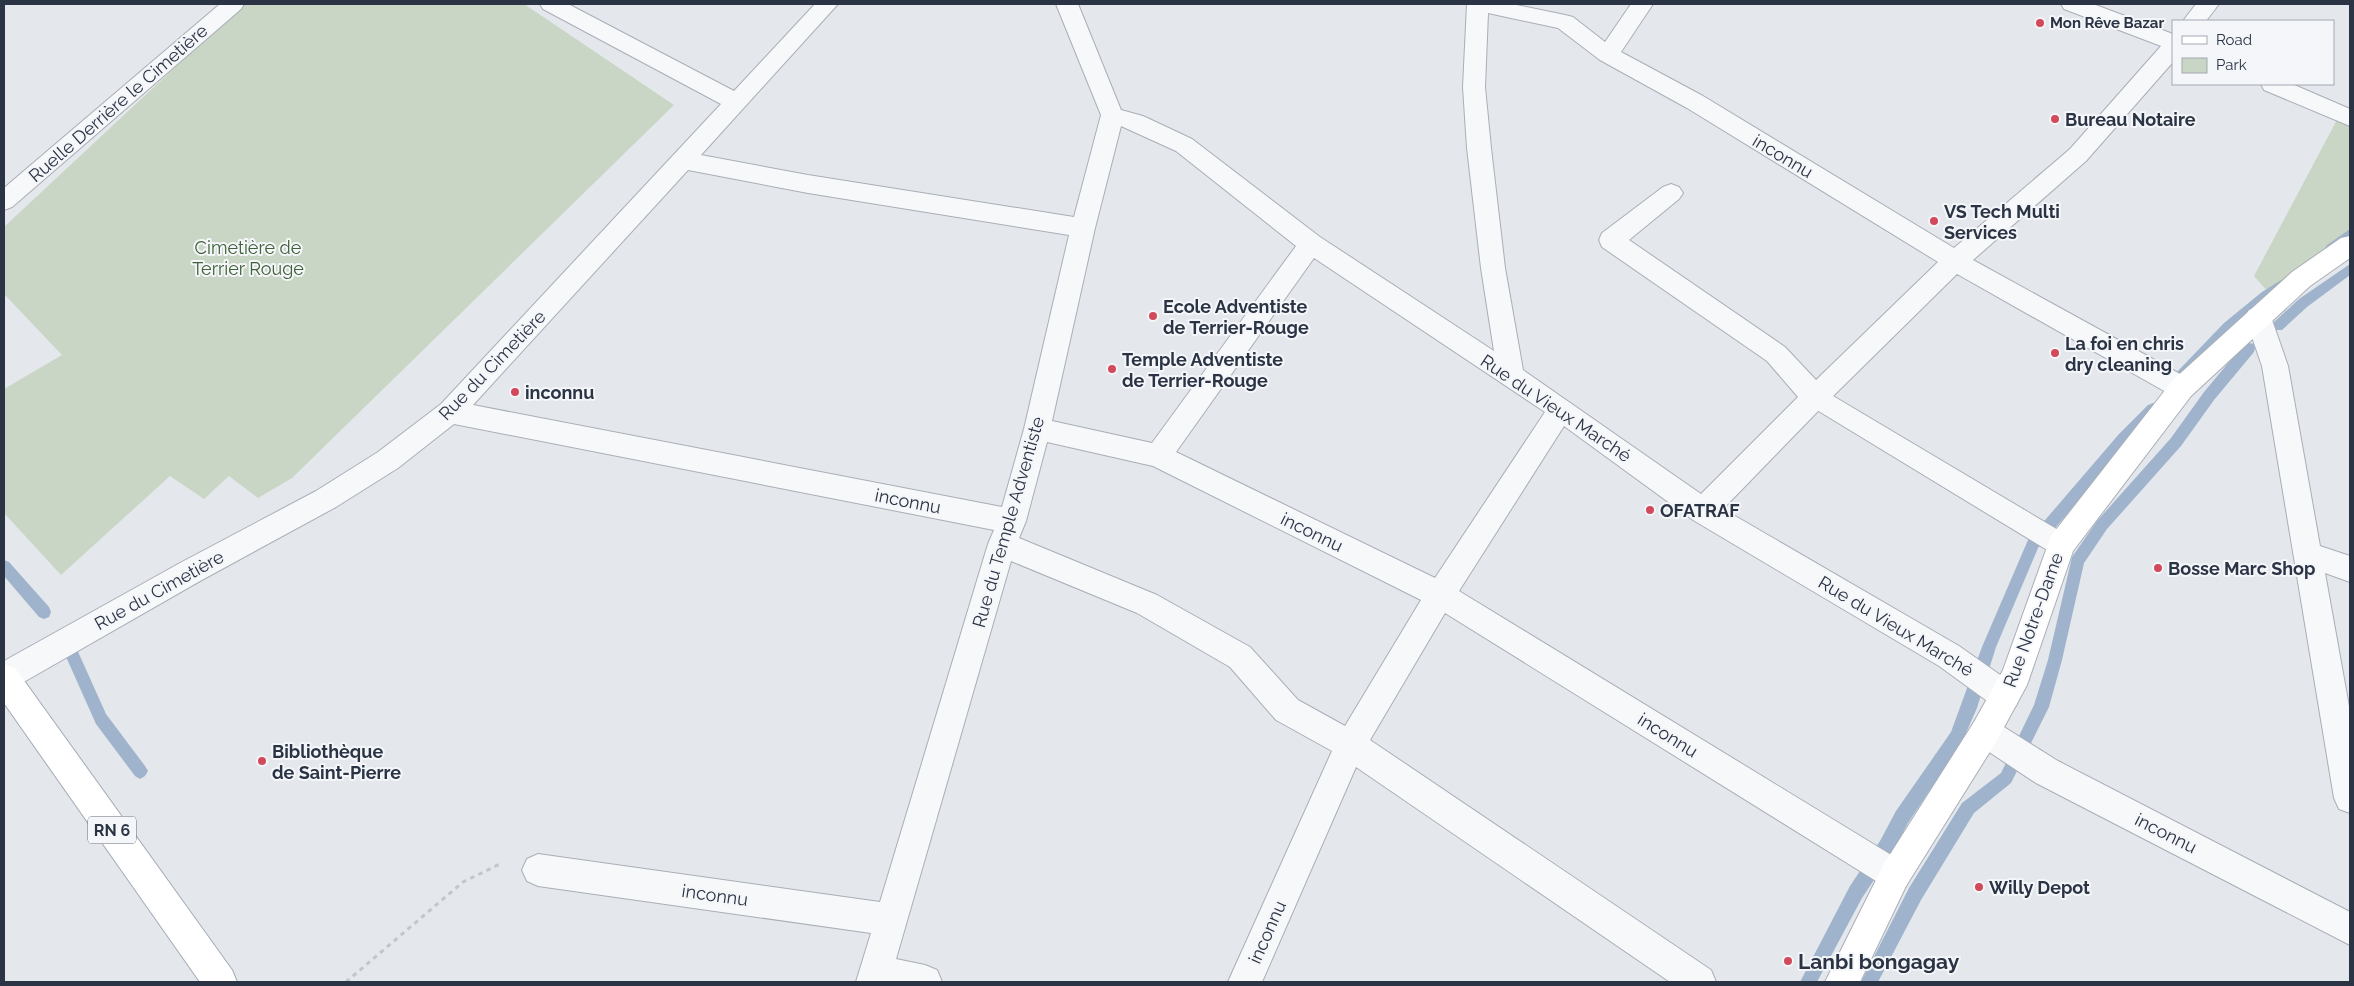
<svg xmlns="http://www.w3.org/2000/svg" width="2354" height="986" viewBox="0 0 2354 986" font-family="Raleway,sans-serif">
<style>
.green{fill:#c9d6c5}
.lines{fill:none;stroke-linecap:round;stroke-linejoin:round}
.stream{fill:#9fb4cc;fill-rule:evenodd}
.lane-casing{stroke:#a9aeb7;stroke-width:2}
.street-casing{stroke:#a9aeb7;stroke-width:2}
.secondary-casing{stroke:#a9aeb7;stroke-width:2}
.primary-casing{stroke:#a3abb8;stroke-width:2}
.path{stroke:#c2c5cb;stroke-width:3;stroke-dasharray:4.5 4.5;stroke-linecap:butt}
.lane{fill:#f7f8fa;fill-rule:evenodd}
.street{fill:#f7f8fa;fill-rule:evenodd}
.secondary{fill:#fff;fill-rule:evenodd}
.primary{fill:#fff;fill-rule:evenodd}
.poi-dot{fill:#d1495b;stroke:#f4f6f9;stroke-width:2}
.labels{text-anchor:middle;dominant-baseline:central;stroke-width:4;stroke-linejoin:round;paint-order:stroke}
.far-poi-label{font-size:15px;font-weight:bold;fill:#2b3445;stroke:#f4f6f9;text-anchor:start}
.shield{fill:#f4f6f9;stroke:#676e7b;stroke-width:1}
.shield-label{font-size:16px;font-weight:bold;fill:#2b3445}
.street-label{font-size:18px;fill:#2b3445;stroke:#f4f6f9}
.poi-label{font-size:18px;font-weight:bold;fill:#2b3445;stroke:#f4f6f9;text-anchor:start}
.park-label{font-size:18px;fill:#3f6138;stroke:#f4f6f9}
.near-poi-label{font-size:21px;font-weight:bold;fill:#2b3445;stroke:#f4f6f9;text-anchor:start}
</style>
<rect width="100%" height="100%" fill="#e4e7ec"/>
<!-- green -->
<g class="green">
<polygon points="243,4 524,4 674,105 292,478 258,498 229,476 204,499 170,476 61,575 4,513 4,389 62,355 4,294 4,227"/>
<polygon points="2339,116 2350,122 2350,233 2269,293 2254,276"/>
</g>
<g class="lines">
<!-- stream -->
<g class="stream">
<polygon points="2350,229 2350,240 2335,251 2327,251 2325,248 2327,245"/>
<polygon points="2350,264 2350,275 2307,307 2282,330 2274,330 2272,326 2274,322 2299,299"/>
<polygon points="2281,280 2287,285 2285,288 2233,330 2187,380 2177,380 2175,376 2177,372 2224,323 2262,292"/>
<polygon points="2249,343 2254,344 2255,348 2254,352 2214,400 2181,446 2107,529 2084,563 2062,660 2049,707 2011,783 1974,813 1921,900 1878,982 1861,982 1909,888 1962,803 2001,773 2034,705 2048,660 2072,557 2097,521 2171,438 2204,392 2244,344"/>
<polygon points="2153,403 2158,405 2160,409 2158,413 2129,442 2038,548 1996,647 1977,708 1962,742 1908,823 1892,853 1862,898 1817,982 1800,982 1850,886 1880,841 1896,811 1951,732 1982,647 2028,540 2119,434 2148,405"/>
<polygon points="4,560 9,562 49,607 51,612 49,617 44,619 39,617 4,576"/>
<polygon points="70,643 75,645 106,714 145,766 148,771 145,776 140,779 135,776 96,724 63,650 65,645"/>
</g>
<defs>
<polygon id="lane" points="1815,388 1823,390 2070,537 2073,545 2070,553 2061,556 2052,553 1807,404 1804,397 1807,390"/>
<g id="street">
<polygon points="220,4 244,4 241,9 12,207 4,210 4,188"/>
<path d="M 540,4 L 568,4 L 734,91 L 815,4 L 838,4 L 701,155 L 808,175 L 1074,217 L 1101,115 L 1056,4 L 1078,4 L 1121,110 L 1143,116 L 1192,139 L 1320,237 L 1494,351 L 1481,268 L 1467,148 L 1463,87 L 1467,4 L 1512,4 L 1565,15 L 1573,17 L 1605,42 L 1631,4 L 1653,4 L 1621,52 L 1703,96 L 1954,248 L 2070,149 L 2161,46 L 2064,9 L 2061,4 L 2093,4 L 2173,34 L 2173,62 L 2086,161 L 1973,260 L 2191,380 L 2195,388 L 2191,396 L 2182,399 L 2173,396 L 1957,274 L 1824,405 L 1723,509 L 1959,646 L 2016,686 L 2020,696 L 2016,706 L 2005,710 L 1994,706 L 1939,666 L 1693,520 L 1564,426 L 1459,591 L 1906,864 L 1911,875 L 1906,886 L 1895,891 L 1884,886 L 1445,613 L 1370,740 L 1711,970 L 1716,982 L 1670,982 L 1356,767 L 1262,982 L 1228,982 L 1332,751 L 1276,720 L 1230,667 L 1137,613 L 1011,561 L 896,959 L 925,965 L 937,970 L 942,982 L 856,982 L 871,933 L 538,886 L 527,881 L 522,870 L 527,859 L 538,854 L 880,902 L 988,544 L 994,530 L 454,424 L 398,468 L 336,507 L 200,581 L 15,687 L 4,691 L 4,661 L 180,563 L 316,491 L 378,452 L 441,404 L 721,104 L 543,9 ZM 1488,13 L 1558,28 L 1600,60 L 1687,108 L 1938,262 L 1816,380 L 1785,347 L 1629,240 L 1679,199 L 1683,193 L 1679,187 L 1671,184 L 1663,187 L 1602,233 L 1599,240 L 1602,247 L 1767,361 L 1798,397 L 1701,494 L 1523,370 L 1505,268 L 1491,148 L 1485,87 ZM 1121,126 L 1176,151 L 1296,246 L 1152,443 L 1052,421 L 1095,228 ZM 688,170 L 808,193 L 1069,235 L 1024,429 L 1002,507 L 473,405 ZM 1314,258 L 1545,412 L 1435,578 L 1176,452 ZM 1047,442 L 1153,466 L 1421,600 L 1345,726 L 1298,700 L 1250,647 L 1157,595 L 1019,538 L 1026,521 Z"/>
<polygon points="2196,4 2219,4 2206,21 2183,21"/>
<polygon points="2261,84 2292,84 2350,109 2350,126 2264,90"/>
<polygon points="2258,307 2267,310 2271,317 2288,366 2320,546 2350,556 2350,582 2325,573 2350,712 2350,813 2339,809 2334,798 2262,366 2245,317 2249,310"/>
<polygon points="1985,717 1996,722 2058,761 2350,912 2350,945 2036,783 1974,742 1970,732 1974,722"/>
</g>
<polygon id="secondary" points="2350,236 2350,258 2310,286 2191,396 2073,551 2027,685 1996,742 1906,886 1860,982 1825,982 1884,864 1974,722 2003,670 2051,536 2173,380 2292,272 2341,238"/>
<polygon id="primary" points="4,664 15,668 232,970 237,982 200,982 4,703"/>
</defs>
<!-- lane casing -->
<use href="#lane" class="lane-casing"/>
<!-- street casing -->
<use href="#street" class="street-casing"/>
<!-- secondary casing -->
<use href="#secondary" class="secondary-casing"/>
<!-- primary casing -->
<use href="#primary" class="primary-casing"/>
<!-- path -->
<polyline class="path" points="346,982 463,882 500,864"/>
<!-- lane -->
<use href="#lane" class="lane"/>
<!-- street -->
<use href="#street" class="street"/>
<!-- secondary -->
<use href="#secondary" class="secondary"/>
<!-- primary -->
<use href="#primary" class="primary"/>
</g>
<!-- markers -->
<g class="poi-dot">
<circle cx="2040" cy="23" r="5"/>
<circle cx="2055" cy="119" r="5"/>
<circle cx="1934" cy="221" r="5"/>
<circle cx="1153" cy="316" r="5"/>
<circle cx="2055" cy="353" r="5"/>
<circle cx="1112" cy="369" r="5"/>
<circle cx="515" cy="392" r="5"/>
<circle cx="1650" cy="510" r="5"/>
<circle cx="2158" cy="568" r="5"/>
<circle cx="262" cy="761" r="5"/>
<circle cx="1979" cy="887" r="5"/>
<circle cx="1788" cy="961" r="5"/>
</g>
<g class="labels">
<!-- far-poi labels -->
<g class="far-poi-label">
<text x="2050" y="23">Mon Rêve Bazar</text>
</g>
<!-- shield labels -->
<rect class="shield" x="88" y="816.5" width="48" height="27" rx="4"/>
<g class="shield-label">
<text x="112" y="830">RN 6</text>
</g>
<!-- street labels -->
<g class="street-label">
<text transform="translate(118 103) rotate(-41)">Ruelle Derrière le Cimetière</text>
<text transform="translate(1783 156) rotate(31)">inconnu</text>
<text transform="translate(492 365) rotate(-46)">Rue du Cimetière</text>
<text transform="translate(1556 408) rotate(34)">Rue du Vieux Marché</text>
<text transform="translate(908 501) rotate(11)">inconnu</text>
<text transform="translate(1008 522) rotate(-74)">Rue du Temple Adventiste</text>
<text transform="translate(1312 532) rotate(26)">inconnu</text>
<text transform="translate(159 590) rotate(-29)">Rue du Cimetière</text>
<text transform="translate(2033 620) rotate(-70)">Rue Notre-Dame</text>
<text transform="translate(1896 626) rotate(31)">Rue du Vieux Marché</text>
<text transform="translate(1668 735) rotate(32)">inconnu</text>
<text transform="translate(2166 833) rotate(27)">inconnu</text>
<text transform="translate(715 895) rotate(8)">inconnu</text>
<text transform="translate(1267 932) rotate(-66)">inconnu</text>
</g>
<!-- poi labels -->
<g class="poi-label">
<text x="2065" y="119">Bureau Notaire</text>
<text x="1944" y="211">VS Tech Multi<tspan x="1944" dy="21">Services</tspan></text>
<text x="1163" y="306">Ecole Adventiste<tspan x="1163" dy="21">de Terrier-Rouge</tspan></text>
<text x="2065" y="343">La foi en chris<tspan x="2065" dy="21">dry cleaning</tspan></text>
<text x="1122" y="359">Temple Adventiste<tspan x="1122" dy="21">de Terrier-Rouge</tspan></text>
<text x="525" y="392">inconnu</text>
<text x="1660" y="510">OFATRAF</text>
<text x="2168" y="568">Bosse Marc Shop</text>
<text x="272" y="751">Bibliothèque<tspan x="272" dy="21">de Saint-Pierre</tspan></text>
<text x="1989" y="887">Willy Depot</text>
</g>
<!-- park labels -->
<g class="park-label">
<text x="248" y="247">Cimetière de<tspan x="248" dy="21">Terrier Rouge</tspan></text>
</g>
<!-- near-poi labels -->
<g class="near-poi-label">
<text x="1798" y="961">Lanbi bongagay</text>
</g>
</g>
<!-- border -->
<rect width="2354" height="986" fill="none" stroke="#2b3445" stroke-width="10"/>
<!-- legend -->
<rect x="2172" y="20" width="162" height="65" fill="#f4f6f9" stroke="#a4a8b1"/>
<rect x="2182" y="36" width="25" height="8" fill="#ffffff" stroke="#a4a8b1"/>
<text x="2216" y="45" font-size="15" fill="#2b3445">Road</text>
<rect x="2182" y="58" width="25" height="15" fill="#c9d6c5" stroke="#a4a8b1"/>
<text x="2216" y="70" font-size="15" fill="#2b3445">Park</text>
</svg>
